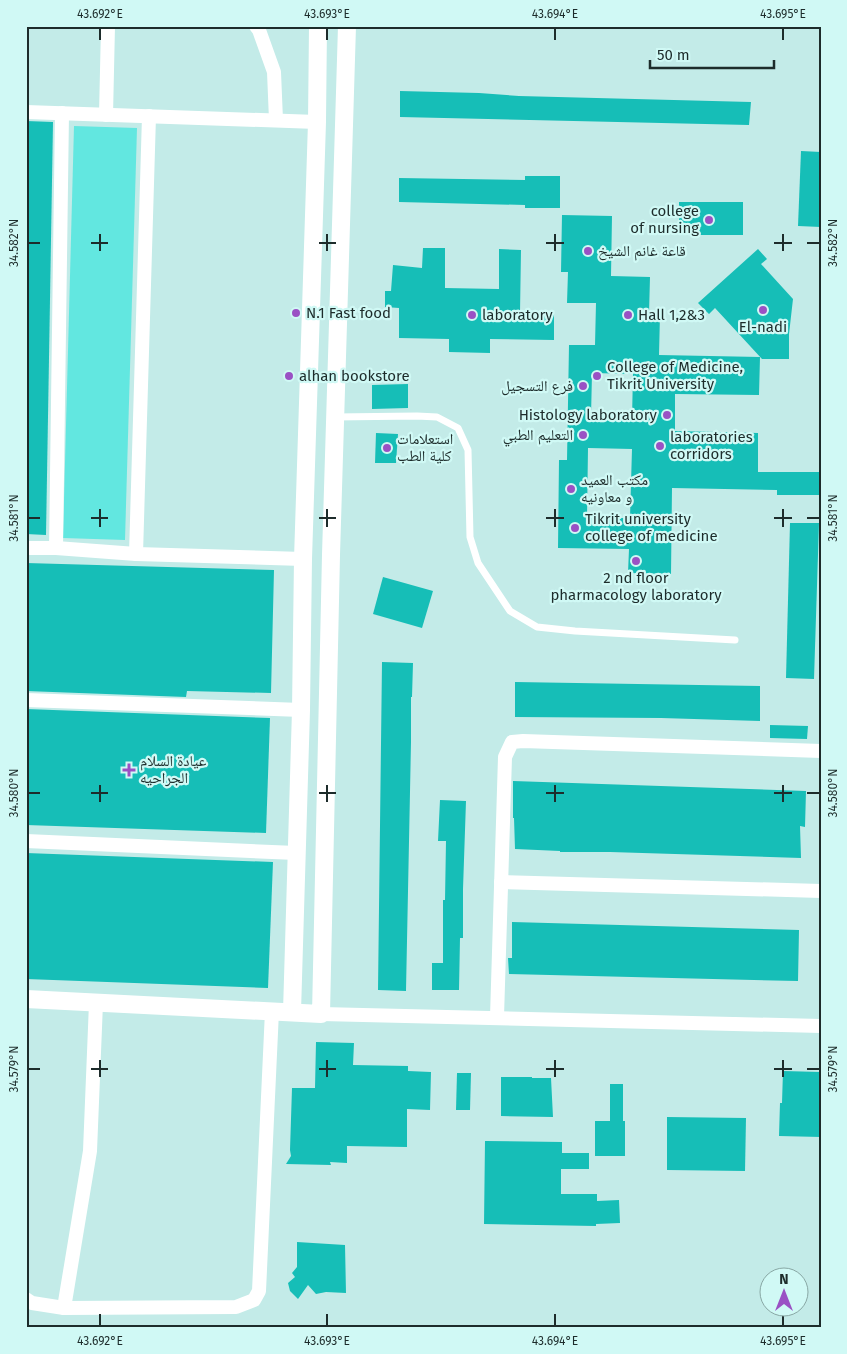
<svg xmlns="http://www.w3.org/2000/svg" width="847" height="1354" viewBox="0 0 847 1354" font-family="'Fira Sans','Noto Naskh Arabic',sans-serif">
<rect width="100%" height="100%" fill="#c3ebe8"/>
<!-- green -->
<path fill="#62e7e0" d="M74 126 137 128 125 540 63 538Z"/>
<!-- building -->
<g fill="#16beb7" fill-rule="evenodd">
<path d="M400 91 479 93 519 96 751 102 749 125 400 117Z"/>
<path d="M26 121 53 122 46 535 26 534Z"/>
<path d="M801 151 821 152V227L798 226Z"/>
<path d="M525 176H560V208H525V205L399 202V178L525 180Z"/>
<rect x="679" y="202" width="64" height="33"/>
<path d="M562 215 612 216 611 276 650 277 649 314H660L659 355 760 357 759 395 675 394V431L758 433V472H821V495H777V490L672 488 671 574 628 573 629 549 558 548 559 460H567L569 345H595L596 303H567L568 272H561ZM592 373 633 374 632 418 591 417ZM588 448 632 449 630 518H587Z"/>
<path d="M423 248H445V288L499 289V249L521 250 520 313H554V340L490 339V353L449 352V339L399 338V308L385 307V291H391L393 265 422 268Z"/>
<path d="M758 249 767 259 761 264 793 299 789 334V359H762L715 308 709 314 698 303Z"/>
<path d="M408 384V408L372 409V385Z"/>
<path d="M376 433 398 434 396 463H375Z"/>
<path d="M790 523H819L814 679 786 678Z"/>
<path d="M26 563 274 570 271 693 187 691 186 697 26 691Z"/>
<path d="M383 577 433 591 422 628 373 614Z"/>
<path d="M382 662 413 663 412 697H411V742L406 991 378 990Z"/>
<path d="M515 682 760 686V721L661 718 515 717Z"/>
<path d="M26 709 270 718 266 833 26 825Z"/>
<path d="M770 725 808 726 807 739 770 738Z"/>
<path d="M513 781 806 791 805 827 800 826 801 858 610 852H560V851L515 849 514 818H513Z"/>
<path d="M440 800 466 801 463 889V938H460L459 990H432V963H443V900H445L446 841H438Z"/>
<path d="M26 853 273 862 268 988 26 979Z"/>
<path d="M512 922 799 930 798 981 509 974 508 958H512Z"/>
<path d="M316 1042 354 1043 353 1065 408 1066V1071L431 1072 430 1110 407 1109V1147L347 1146V1163L330 1162 331 1165 286 1164 291 1156 290 1150 292 1088H315Z"/>
<path d="M783 1071 821 1072V1137L779 1136 780 1103H782Z"/>
<path d="M457 1073H471L470 1110H456Z"/>
<path d="M501 1077H532V1078H551L553 1117 501 1116Z"/>
<path d="M610 1084H623V1121H625V1156H595V1121H610Z"/>
<path d="M667 1117 746 1118 745 1171 667 1170Z"/>
<path d="M485 1141 562 1142V1153H589V1169H561V1194H597V1201L619 1200 620 1223 596 1224V1226L484 1224Z"/>
<path d="M297 1242 345 1245 346 1293 326 1292 316 1294 308 1285 298 1299 290 1291 288 1283 295 1277 292 1273 297 1267Z"/>
</g>
<g fill="none" stroke-linecap="round" stroke-linejoin="round">
<!-- service -->
<path stroke="#fff" stroke-width="7" d="M335 417 417 416 437 417 458 428 468 450 470 537 478 563 510 611 537 627 575 631 735 640"/>
<!-- minor -->
<g stroke="#fff" stroke-width="14">
<path d="M256 26 259 30 274 72 276 120"/>
<path d="M26 112 317 122"/>
<path d="M106 115 108 26"/>
<path d="M26 548H56L136 554 303 559"/>
<path d="M56 548 62 113"/>
<path d="M136 554 149 116"/>
<path d="M26 700 301 710"/>
<path d="M26 841 296 853"/>
<path d="M501 882 821 891"/>
<path d="M321 1014 821 1026"/>
<path d="M497 1017 505 757 512 742 523 741 821 751"/>
<path d="M26 1299 32 1303 64 1308 236 1307 254 1300 259 1291 272 1011"/>
<path d="M64 1308 90 1151 96 1003"/>
</g>
<!-- tertiary -->
<g stroke="#fff" stroke-width="18">
<path d="M26 999 321 1014 331 555 347 26"/>
<path d="M292 1012 301 710 303 559 317 122 318 26"/>
</g>
</g>
<!-- ticks -->
<path fill="none" stroke="#1d2c2b" stroke-width="2" d="M100 28V40M327 28V40M555 28V40M783 28V40M100 234V251M327 234V251M555 234V251M783 234V251M28 243H40M91 243H108M319 243H336M546 243H564M774 243H792M807 243H820M100 509V527M327 509V527M555 509V527M783 509V527M28 518H40M91 518H108M319 518H336M546 518H564M774 518H792M807 518H820M100 785V802M327 785V802M555 785V802M783 785V802M28 793H40M91 793H108M319 793H336M546 793H564M774 793H792M807 793H820M100 1060V1077M327 1060V1077M555 1060V1077M783 1060V1077M28 1069H40M91 1069H108M319 1069H336M546 1069H564M774 1069H792M807 1069H820M100 1314V1326M327 1314V1326M555 1314V1326M783 1314V1326"/>
<!-- markers -->
<g fill="#9a51c4" stroke="#d0f9f5" stroke-width="2">
<circle cx="709" cy="220" r="5"/>
<circle cx="588" cy="251" r="5"/>
<circle cx="763" cy="310" r="5"/>
<circle cx="296" cy="313" r="5"/>
<circle cx="472" cy="315" r="5"/>
<circle cx="628" cy="315" r="5"/>
<circle cx="289" cy="376" r="5"/>
<circle cx="597" cy="376" r="5"/>
<circle cx="583" cy="386" r="5"/>
<circle cx="667" cy="415" r="5"/>
<circle cx="583" cy="435" r="5"/>
<circle cx="660" cy="446" r="5"/>
<circle cx="387" cy="448" r="5"/>
<circle cx="571" cy="489" r="5"/>
<circle cx="575" cy="528" r="5"/>
<circle cx="636" cy="561" r="5"/>
<path d="M126.5 762.5h5v5h5v5h-5v5h-5v-5h-5v-5h5z"/>
</g>
<g text-anchor="middle" dominant-baseline="central" stroke-width="4.5" stroke-linejoin="round" paint-order="stroke">
<!-- poi labels -->
<g font-size="15" fill="#1d2c2b" stroke="#d0f9f5" text-anchor="start">
<text x="699" y="211" text-anchor="end">college<tspan x="699" dy="17">of nursing</tspan></text>
<text x="598" y="251">قاعة غانم الشيخ</text>
<text x="306" y="313">N.1 Fast food</text>
<text x="482" y="315">laboratory</text>
<text x="638" y="315">Hall 1,2&amp;3</text>
<text x="763" y="327" text-anchor="middle">El-nadi</text>
<text x="607" y="367">College of Medicine,<tspan x="607" dy="17">Tikrit University</tspan></text>
<text x="299" y="376">alhan bookstore</text>
<text x="573" y="386" text-anchor="end">فرع التسجيل</text>
<text x="657" y="415" text-anchor="end">Histology laboratory</text>
<text x="573" y="435" text-anchor="end">التعليم الطبي</text>
<text x="670" y="437">laboratories<tspan x="670" dy="17">corridors</tspan></text>
<text x="397" y="439">استعلامات<tspan x="397" dy="17">كلية الطب</tspan></text>
<text x="581" y="480">مكتب العميد<tspan x="581" dy="17">و معاونيه</tspan></text>
<text x="585" y="519">Tikrit university<tspan x="585" dy="17">college of medicine</tspan></text>
<text x="636" y="578" text-anchor="middle">2 nd floor<tspan x="636" dy="17">pharmacology laboratory</tspan></text>
<text x="140" y="761">عيادة السلام<tspan x="140" dy="17">الجراحيه</tspan></text>
</g>
</g>
<!-- border -->
<rect width="847" height="1354" fill="none" stroke="#d0f9f5" stroke-width="55"/>
<!-- north arrow -->
<g transform="translate(784 1292)"><circle r="24" fill="#d0f9f5" stroke="#88a7a4"/>
<path d="M0-4L9 19L0 12L-9 19Z" fill="#9a51c4"/>
<text y="-8" font-size="14" font-weight="bold" text-anchor="middle" fill="#1d2c2b">N</text>
</g>
<!-- scale -->
<path d="M650 60v8h124v-8" fill="none" stroke="#1d2c2b" stroke-width="2.5"/>
<text x="657" y="60" font-size="15" fill="#1d2c2b" stroke="#d0f9f5" stroke-width="4" paint-order="stroke">50 m</text>
<rect x="28" y="28" width="792" height="1298" fill="none" stroke="#1d2c2b" stroke-width="2"/>
<g font-size="12" text-anchor="middle" fill="#1d2c2b">
<text x="100" y="18">43.692°E</text>
<text x="327" y="18">43.693°E</text>
<text x="555" y="18">43.694°E</text>
<text x="783" y="18">43.695°E</text>
<text transform="translate(14 243) rotate(-90)" y="4">34.582°N</text>
<text transform="translate(833 243) rotate(-90)" y="4">34.582°N</text>
<text transform="translate(14 518) rotate(-90)" y="4">34.581°N</text>
<text transform="translate(833 518) rotate(-90)" y="4">34.581°N</text>
<text transform="translate(14 793) rotate(-90)" y="4">34.580°N</text>
<text transform="translate(833 793) rotate(-90)" y="4">34.580°N</text>
<text transform="translate(14 1069) rotate(-90)" y="4">34.579°N</text>
<text transform="translate(833 1069) rotate(-90)" y="4">34.579°N</text>
<text x="100" y="1345">43.692°E</text>
<text x="327" y="1345">43.693°E</text>
<text x="555" y="1345">43.694°E</text>
<text x="783" y="1345">43.695°E</text>
</g>
</svg>
